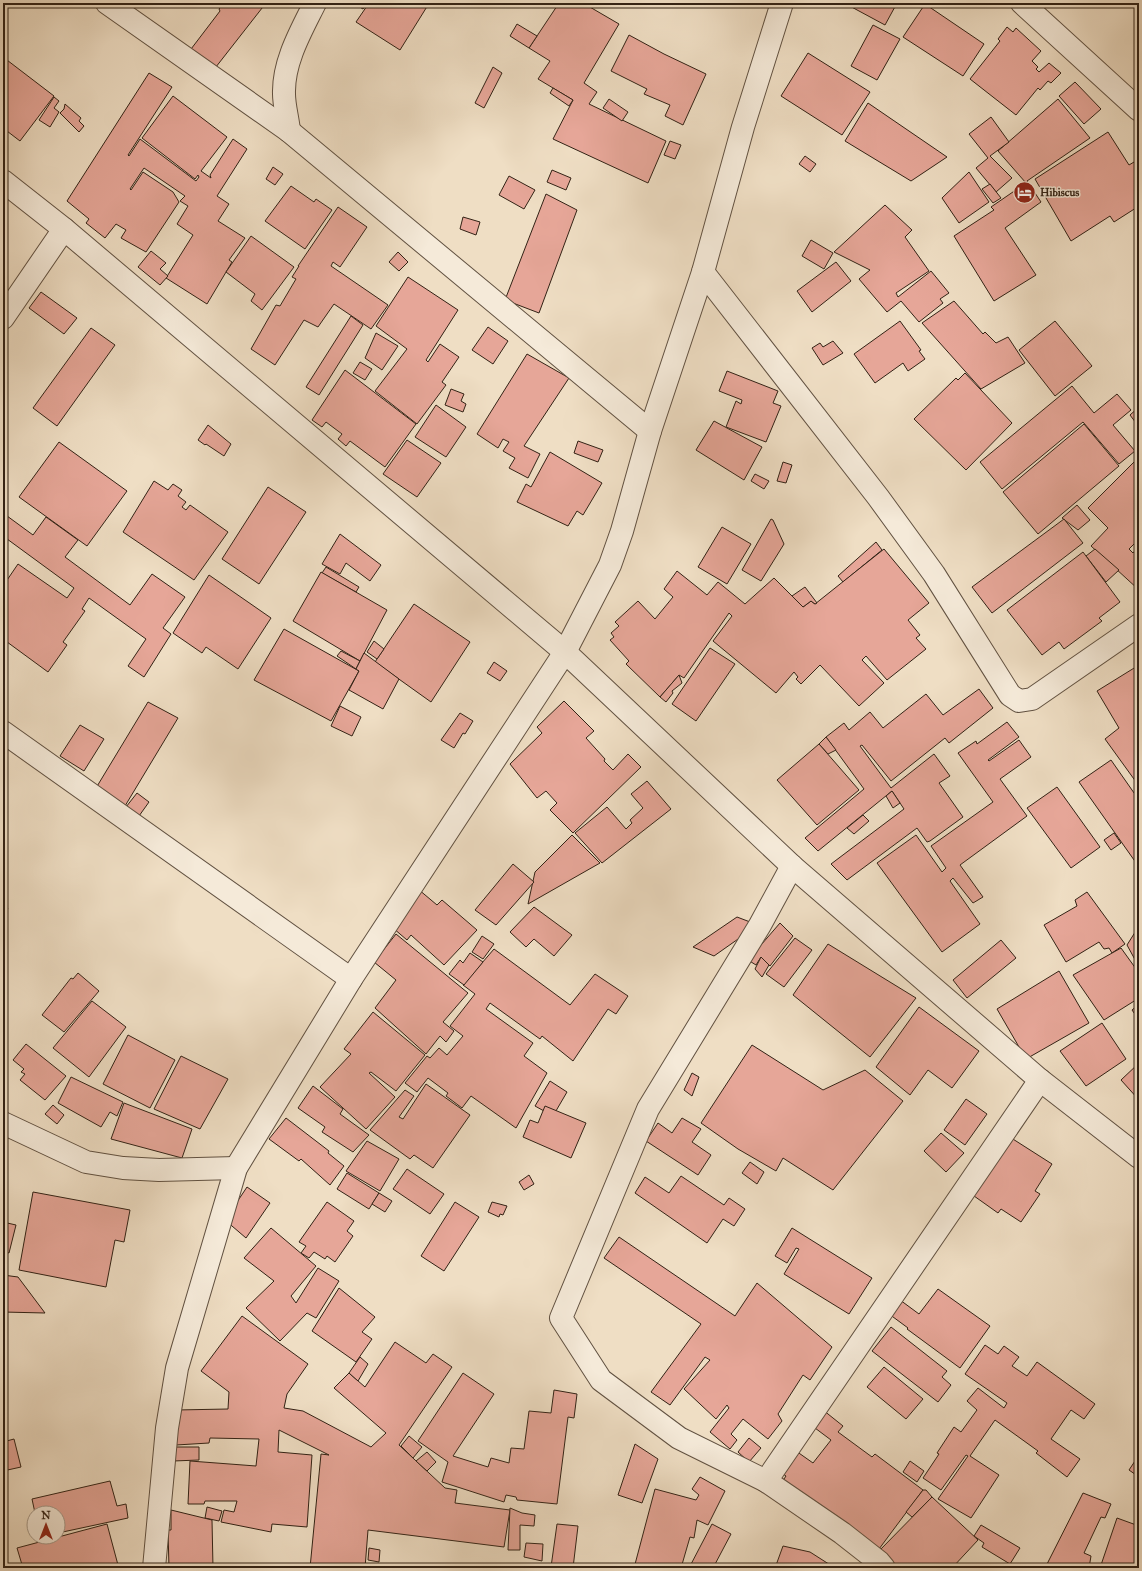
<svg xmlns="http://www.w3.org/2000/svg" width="1142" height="1571" viewBox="0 0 1142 1571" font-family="'IM FELL Great Primer',serif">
<rect width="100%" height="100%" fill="#efdec4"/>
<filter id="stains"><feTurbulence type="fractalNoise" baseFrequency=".005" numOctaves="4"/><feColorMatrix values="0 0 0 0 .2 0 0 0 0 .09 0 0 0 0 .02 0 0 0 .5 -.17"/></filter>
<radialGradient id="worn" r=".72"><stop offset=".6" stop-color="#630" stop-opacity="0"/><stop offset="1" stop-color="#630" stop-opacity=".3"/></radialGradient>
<!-- building -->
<g fill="#e6a698" stroke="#322215">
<path d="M224 3H266L212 72 188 53 220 11 219 9Z"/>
<path d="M353 3H367L363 9Z"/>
<path d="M369 3H426L428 5 400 50 356 22Z"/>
<path d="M559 3H583L619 24 584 83 597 92 589 104 666 141 648 183 553 139 573 100 538 79 550 61 529 48Z"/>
<path d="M847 3H897L885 25 846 4Z"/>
<path d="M925 4 984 44 963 76 903 37Z"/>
<path d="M517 24 537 36 529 48 510 36Z"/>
<path d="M873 25 900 39 877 80 851 66Z"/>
<path d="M1007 27 1013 32 1016 28 1041 51 1032 61 1038 67 1036 69 1039 72 1049 63 1061 73 1051 83 1048 81 1040 90 1038 88 1016 115 970 79 1000 41 998 39Z"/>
<path d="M629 35 664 54 706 74 683 125 665 116 670 105 644 94 647 89 611 71Z"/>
<path d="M808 53 870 92 842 135 781 96Z"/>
<path d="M3 57 54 96 20 141 3 128Z"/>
<path d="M493 67 502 73 484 108 475 103Z"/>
<path d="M149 73 172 87 128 155 129 156 140 139 196 181 199 177 198 175 195 179 142 138 173 96 227 137 201 171 211 178 210 175 233 139 247 149 217 196 229 204 218 221 245 238 229 260 232 262 207 304 166 278 193 235 177 224 188 206 180 201 185 196 144 168 130 189 131 190 143 172 173 192 179 202 146 252 121 238 126 230 116 224 105 238 86 223 89 219 67 201Z"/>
<path d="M1075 82 1101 109 1084 124 1059 96Z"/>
<path d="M553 88 573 100 569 106 550 93Z"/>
<path d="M54 97 59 101 54 108 59 112 50 127 39 120Z"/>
<path d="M609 99 628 112 622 121 603 108Z"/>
<path d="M1058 99 1090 138 1027 181 1041 202 1005 228 1036 275 994 301 954 236 994 210 991 207 1026 183 998 151Z"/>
<path d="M868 103 947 157 911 181 845 141Z"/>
<path d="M65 104 81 118 79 121 84 126 79 132 60 113 64 109Z"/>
<path d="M991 117 1009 142 990 156 1012 178 996 192 976 168 988 158 969 134Z"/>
<path d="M1108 132 1129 165 1134 162 1139 170V206L1114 222 1110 216 1071 241 1035 179Z"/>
<path d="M670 141 681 145 675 159 664 155Z"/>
<path d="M805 156 816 164 810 172 799 164Z"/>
<path d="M273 167 283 174 275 185 266 179Z"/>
<path d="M552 170 571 178 566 190 547 182Z"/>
<path d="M969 172 989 202 959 223 942 198Z"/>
<path d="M509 176 535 190 524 209 499 195Z"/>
<path d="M990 184 1001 198 993 203 982 189Z"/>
<path d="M291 186 314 202 316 199 332 210 305 249 265 221Z"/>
<path d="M546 194 577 210 539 313 505 300Z"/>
<path d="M885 205 912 230 905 237 929 271 896 293 898 297 931 271 949 293 940 299 943 303 919 322 901 301 887 312 859 279 870 270 834 252Z"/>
<path d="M338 207 367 227 340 267 333 262 331 266 388 305 371 329 334 304 318 327 304 320 275 365 251 349 276 305 280 306 296 279 292 277 299 266H298Z"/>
<path d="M463 217 480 222 476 235 460 229Z"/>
<path d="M251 236 294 267 262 310 251 301 255 294 226 272Z"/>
<path d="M811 240 833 253 824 269 802 256Z"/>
<path d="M151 251 166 263 160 269 168 276 160 285 138 267Z"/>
<path d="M398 252 408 262 399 271 389 262Z"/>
<path d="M836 262 851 281 812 312 797 291Z"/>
<path d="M408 277 458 310 426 360 428 362 440 344 459 357 442 382 446 385 417 424 375 391 407 349 376 326Z"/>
<path d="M41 292 77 318 64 334 29 308Z"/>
<path d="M954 301 983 334 985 332 996 343 1008 337 1025 363 981 389 922 323Z"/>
<path d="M351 316 363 325 319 395 306 387Z"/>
<path d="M900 321 921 350 919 351 925 359 908 371 903 363 875 383 854 354Z"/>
<path d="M1055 321 1092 366 1055 396 1019 350Z"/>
<path d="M488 327 508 341 493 364 472 350Z"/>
<path d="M91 328 115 345 57 426 33 408Z"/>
<path d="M376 333 398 346 382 370 365 358Z"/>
<path d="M833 341 843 353 823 365 812 348 820 343 823 347Z"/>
<path d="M527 354 569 378 524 446 540 454 528 478 509 468 515 458 503 451 509 442 503 439 498 448 477 434Z"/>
<path d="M360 362 372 369 365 380 353 373Z"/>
<path d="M345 370 416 424 385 467 350 441 346 446 338 439 342 434 326 422 322 427 312 420Z"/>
<path d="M727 371 778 391 773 403 781 406 766 442 726 427 736 401 741 404 742 400 719 391Z"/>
<path d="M965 373 1012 423 966 470 914 419 956 378 958 380Z"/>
<path d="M1072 386 1094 413 1117 394 1131 410 1113 425 1135 451 1119 464 1083 422 1002 489 980 462Z"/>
<path d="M451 389 464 394 461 401 466 404 463 412 445 405Z"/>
<path d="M436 405 466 427 446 457 415 437Z"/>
<path d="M1139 407V427L1130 415Z"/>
<path d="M714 421 762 447 744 480 696 450Z"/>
<path d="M1084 424 1119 466 1038 534 1003 492Z"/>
<path d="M208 425 231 444 224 456 206 444 205 445 198 440Z"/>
<path d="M407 440 441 463 417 497 383 474Z"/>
<path d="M578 441 603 450 598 462 574 453Z"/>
<path d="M59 442 127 491 87 546 19 497Z"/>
<path d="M550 452 602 483 583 515 577 511 568 526 517 502 526 484 531 487Z"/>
<path d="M1139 457V539L1129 549 1133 553 1139 546V590L1091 546 1108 528 1088 508Z"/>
<path d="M783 462 792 465 786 483 777 481Z"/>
<path d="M755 474 769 481 764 489 751 481Z"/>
<path d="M154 481 168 490 173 484 182 490 178 496 186 502 182 507 186 510 190 505 228 532 194 580 123 532Z"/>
<path d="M268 487 306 512 259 584 222 559Z"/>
<path d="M1077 505 1090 520 1078 530 1062 518Z"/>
<path d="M3 513 33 535 46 517 78 540 65 557 130 605 152 574 185 597 163 628 171 634 144 677 128 666 146 639 89 598 82 609 85 611 63 642 67 645 48 672 3 639V586L18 564 67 598 74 588 3 536Z"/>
<path d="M771 519 773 520 784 544 761 581 742 570Z"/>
<path d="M1064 519 1083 543 992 613 972 587Z"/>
<path d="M722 527 751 544 727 584 698 567Z"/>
<path d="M340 534 381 565 370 581 346 563 340 574 322 564Z"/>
<path d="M876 542 882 550 843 582 838 576Z"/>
<path d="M884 549 929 603 908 620 920 635 916 638 926 649 887 680 866 656 862 660 884 683 859 706 820 665 801 684 796 679 798 677 794 672 776 693 713 641 732 616 729 613 684 678 679 675 660 697 626 664 629 661 610 640 614 637 611 633 619 626 615 622 638 601 655 619 673 597 664 589 677 571 707 595 718 582 745 604 774 578 803 607 811 601 815 604Z"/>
<path d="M1095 549 1119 570 1106 582 1086 556Z"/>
<path d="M1083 552 1120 602 1099 618 1102 621 1064 649 1059 642 1042 655 1007 610Z"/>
<path d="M326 567 359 587 356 592 322 573Z"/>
<path d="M321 572 387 610 360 661 293 621Z"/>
<path d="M209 575 271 618 238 669 206 647 202 653 173 633Z"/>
<path d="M805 587 817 603 815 604 811 601 803 607 792 596Z"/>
<path d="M414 604 470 642 431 702 375 662Z"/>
<path d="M284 629 359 671 331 721 254 680Z"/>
<path d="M374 641 384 649 377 659 367 652Z"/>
<path d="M710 648 735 664 696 721 672 704Z"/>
<path d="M341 651 360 661 356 669 337 656Z"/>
<path d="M364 653 399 679 383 709 349 690 359 671 356 669Z"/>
<path d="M494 662 507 671 500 681 487 673Z"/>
<path d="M1139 665V786L1105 739 1119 728 1097 691Z"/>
<path d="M679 675 682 683 672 691 673 693 666 702 660 697Z"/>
<path d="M979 689 993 708 949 743 945 738 891 781 862 745 860 746 891 788 934 754 950 776 939 783 963 817 930 841 927 842 917 828 847 880 831 864 904 809 892 791 818 851 805 838 864 789 826 737 844 723 849 730 870 712 883 728 926 694 943 715Z"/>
<path d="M564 701 594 731 586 738 605 759 604 761 613 770 628 754 641 767 573 833 550 810 557 803 546 791 537 798 510 764 542 733 537 727Z"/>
<path d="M148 702 178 718 125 806 96 788Z"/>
<path d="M340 706 361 717 352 736 331 726Z"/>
<path d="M460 713 473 721 465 734 463 733 454 748 441 740Z"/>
<path d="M1007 722 1019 737 988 760 989 761 1019 740 1031 757 1000 779 1027 816 960 865 983 897 973 903 953 878 950 881 980 924 942 952 877 863 916 835 942 872 946 868 931 846 993 802 958 753 976 741 977 744Z"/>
<path d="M80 725 104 739 84 771 60 756Z"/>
<path d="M826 737 836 750 828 754 819 744Z"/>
<path d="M819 744 859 790 817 825 777 780Z"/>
<path d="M1111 760 1139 800V867L1079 782Z"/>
<path d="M647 781 671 809 602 863 575 833 607 807 626 829 632 823 630 820 643 808 631 794Z"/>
<path d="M1057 787 1100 847 1071 868 1027 808Z"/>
<path d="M892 791 900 803 893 808 886 796Z"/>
<path d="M137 793 149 802 139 816 126 807Z"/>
<path d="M863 815 869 821 854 834 847 828Z"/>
<path d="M1114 833 1121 843 1111 850 1104 840Z"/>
<path d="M572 835 600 863 528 904 535 872Z"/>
<path d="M513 864 534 882 496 925 475 910Z"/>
<path d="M418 889 437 905 442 900 477 930 444 965 411 935 407 940 393 928Z"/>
<path d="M1087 892 1125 944 1112 953 1109 948 1104 949 1099 942 1066 962 1044 925 1077 906 1075 900Z"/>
<path d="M3 905 8 908 3 915Z"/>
<path d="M534 907 572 935 554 956 534 939 526 947 510 932Z"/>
<path d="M737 917 758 925 714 956 693 947Z"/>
<path d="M780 923 793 936 770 966 761 957 756 965 748 960Z"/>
<path d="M1139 926V967L1127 945Z"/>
<path d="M396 934 468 993 443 1022 454 1031 446 1042 440 1036 426 1054 375 1008 396 980 374 962Z"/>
<path d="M482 936 494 944 483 959 472 952Z"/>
<path d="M795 938 812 950 784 987 766 974Z"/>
<path d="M1001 940 1016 958 967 998 953 980Z"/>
<path d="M828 944 916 998 870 1057 793 995Z"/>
<path d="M1121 948 1139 973V998L1104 1020 1073 975Z"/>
<path d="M494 949 570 1005 595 974 628 996 616 1014 608 1009 573 1061 542 1036 540 1039 490 1003 486 1009 533 1043 524 1056 547 1073 516 1128 471 1096 462 1108 446 1096 448 1093 428 1078 417 1092 405 1083 427 1056 430 1058 439 1048 447 1055 463 1036 450 1026 475 994 463 985Z"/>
<path d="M470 953 483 962 464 985 449 974 460 960 463 963Z"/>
<path d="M761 957 769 965 762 977 755 969Z"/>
<path d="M1059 971 1089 1023 1026 1059 997 1009Z"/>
<path d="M78 973 99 991 64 1032 42 1015 71 978 73 979Z"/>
<path d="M92 1001 126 1027 89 1077 53 1048Z"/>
<path d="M1139 1004V1020L1132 1010Z"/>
<path d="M919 1007 979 1051 952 1088 928 1070 910 1095 876 1067Z"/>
<path d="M373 1012 425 1055 396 1091 371 1072 369 1073 395 1097 366 1129 320 1087 351 1054 344 1049Z"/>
<path d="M1102 1023 1126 1059 1086 1086 1060 1051Z"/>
<path d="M128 1035 175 1060 150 1108 103 1084Z"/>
<path d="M26 1044 66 1076 45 1100 20 1080 25 1074 21 1072 24 1069 13 1060Z"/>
<path d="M752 1045 823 1090 865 1070 903 1101 833 1190 783 1158 776 1171 738 1149 701 1123Z"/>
<path d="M181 1056 228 1079 200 1129 154 1109Z"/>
<path d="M1139 1063V1100L1121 1080Z"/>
<path d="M692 1073 699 1077 692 1096 684 1090Z"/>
<path d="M71 1077 123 1102 117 1116 110 1112 101 1127 58 1103Z"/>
<path d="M550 1081 567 1092 553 1116 535 1106Z"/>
<path d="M426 1084 470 1115 433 1168 414 1155 410 1159 370 1130 405 1090 414 1096 399 1117 403 1119Z"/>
<path d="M313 1086 343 1109 340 1114 369 1135 353 1152 322 1132 325 1127 298 1108Z"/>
<path d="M966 1099 987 1114 965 1145 944 1130Z"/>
<path d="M124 1103 192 1129 182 1158 111 1139Z"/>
<path d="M53 1105 64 1115 57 1124 45 1114Z"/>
<path d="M545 1106 586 1123 571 1158 523 1137 530 1120 538 1123Z"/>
<path d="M286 1118 329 1151 328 1153 344 1166 330 1185 301 1159 299 1161 269 1139Z"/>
<path d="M682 1118 701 1129 692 1142 711 1155 698 1175 646 1141 658 1123 672 1133Z"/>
<path d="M941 1133 964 1153 946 1172 924 1151Z"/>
<path d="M1005 1134 1052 1164 1035 1191 1040 1194 1021 1222 1001 1209 998 1213 967 1191Z"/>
<path d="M367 1141 399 1159 380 1191 346 1171Z"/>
<path d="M750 1162 764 1172 757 1184 742 1173Z"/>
<path d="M407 1169 444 1194 430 1214 393 1189Z"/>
<path d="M347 1173 379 1193 369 1209 337 1189Z"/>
<path d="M529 1175 534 1184 524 1190 519 1182Z"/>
<path d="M681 1176 724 1205 729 1198 745 1209 734 1226 723 1219 707 1243 635 1193 645 1177 669 1193Z"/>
<path d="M247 1187 270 1203 246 1238 225 1220Z"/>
<path d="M33 1192 130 1210 124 1242 115 1240 106 1287 19 1270Z"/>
<path d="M379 1193 392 1201 385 1212 372 1204Z"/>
<path d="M327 1202 354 1221 347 1231 353 1236 335 1262 327 1256 325 1259 314 1252 309 1258 301 1253 306 1246 299 1242Z"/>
<path d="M455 1202 479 1217 444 1271 421 1256Z"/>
<path d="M492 1202 507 1206 503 1215 500 1214 499 1217 488 1212Z"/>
<path d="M3 1222 16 1225 9 1253 3 1251Z"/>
<path d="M271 1228 316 1266 291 1296 296 1303 318 1268 339 1281 316 1318 307 1313 280 1341 246 1308 274 1281 244 1258Z"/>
<path d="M792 1228 872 1278 849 1314 784 1274 799 1249 796 1248 787 1263 775 1256Z"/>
<path d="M619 1237 735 1316 757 1283 832 1347 810 1380 803 1375 778 1414 782 1421 768 1439 743 1419 731 1434 737 1440 730 1449 710 1432 729 1408 727 1405 716 1419 684 1389 710 1360 705 1357 670 1405 651 1392 701 1324 604 1258Z"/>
<path d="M3 1275 18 1277 45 1313 3 1312Z"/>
<path d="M339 1288 375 1317 362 1332 372 1339 356 1362 312 1331Z"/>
<path d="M938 1289 990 1326 960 1368 907 1329 908 1328 885 1311 896 1297 919 1314Z"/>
<path d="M242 1316 308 1364 287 1394 284 1408 303 1411 371 1447 386 1433 334 1388 349 1373 365 1387 395 1342 426 1363 433 1354 452 1367 399 1445 445 1488 457 1490 455 1503 510 1510 504 1547 368 1530 365 1568H310L321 1454 329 1455 279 1430 278 1452 312 1455 307 1527 272 1524 271 1532 221 1522 224 1510 234 1512 237 1501H205L204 1504H188L190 1461 256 1466 259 1439 210 1438 209 1443 176 1445V1410L228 1409 229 1392 201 1371Z"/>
<path d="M891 1327 947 1371 942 1377 951 1385 938 1402 872 1351Z"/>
<path d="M985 1345 998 1354 1004 1346 1019 1357 1012 1366 1027 1376 1037 1362 1095 1404 1084 1419 1071 1410 1051 1439 1080 1459 1067 1477 1036 1453 1038 1451 995 1420 970 1456 999 1475 971 1518 938 1499 968 1456 966 1455 941 1490 923 1478 939 1454 937 1453 954 1427 961 1432 977 1410 967 1401 978 1388 1004 1408 1007 1403 965 1374Z"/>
<path d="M360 1357 368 1364 358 1381 349 1373Z"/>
<path d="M884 1367 923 1399 906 1419 867 1387Z"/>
<path d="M463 1373 494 1394 453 1456 488 1467 491 1458 509 1463 511 1448 524 1449 529 1411 551 1413 554 1390 577 1394 574 1418 568 1417 557 1504 517 1500 516 1497 506 1495 504 1502 442 1482 448 1462 418 1441Z"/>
<path d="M823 1410 843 1426 838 1432 872 1457 875 1454 923 1490 879 1549 782 1482 786 1476 780 1472 796 1451 813 1463 831 1440 811 1425Z"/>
<path d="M409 1436 422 1447 413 1458 401 1446Z"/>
<path d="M749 1438 761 1448 749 1462 738 1452Z"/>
<path d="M14 1439 21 1467 3 1471V1442Z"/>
<path d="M635 1444 658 1459 642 1503 618 1495Z"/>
<path d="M173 1447H199V1460L173 1461Z"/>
<path d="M427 1452 436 1462 427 1471 416 1461Z"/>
<path d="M1139 1455V1477L1129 1470Z"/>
<path d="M910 1461 924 1471 917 1482 903 1472Z"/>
<path d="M700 1477 725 1491 708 1525 697 1520 694 1538 690 1537 681 1568H634L655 1489 696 1500 699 1495 692 1489Z"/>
<path d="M110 1481 117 1506 126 1504 128 1518 58 1533V1513H35L32 1499Z"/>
<path d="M923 1490H926L932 1497 912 1517 906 1512Z"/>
<path d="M1083 1493 1111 1504 1105 1518 1101 1517 1084 1553 1091 1556 1089 1568H1045Z"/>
<path d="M932 1497 978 1540 952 1568H899L880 1550Z"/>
<path d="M207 1507 222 1511 219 1521 205 1518Z"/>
<path d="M510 1508 522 1513 535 1515 534 1526 520 1525V1550H508Z"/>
<path d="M171 1510 212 1520 213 1568H169L168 1530H171Z"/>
<path d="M1117 1518 1139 1526V1568H1111L1101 1565Z"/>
<path d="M107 1524 118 1565 105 1568H23L17 1548Z"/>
<path d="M557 1524 578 1526 573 1568 551 1567Z"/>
<path d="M712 1524 731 1534 713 1568H689Z"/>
<path d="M981 1525 1020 1548 1010 1564 982 1547 984 1543 974 1536Z"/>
<path d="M526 1543 543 1544 542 1561 524 1557Z"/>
<path d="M783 1546 810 1552 835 1568H775Z"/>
<path d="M369 1548 380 1550 379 1562 368 1560Z"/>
</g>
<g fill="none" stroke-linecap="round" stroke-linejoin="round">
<defs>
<g id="minor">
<path d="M107 3 289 131 650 431"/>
<path d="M1022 3 1139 110"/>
<path d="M289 131C288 119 284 106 284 94 283 62 301 31 315 3"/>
<path d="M3 181 64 229 565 652 792 866 1040 1080 1139 1157"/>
<path d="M703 272 878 497 934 574 1010 695 1019 701 1032 699 1139 625"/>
<path d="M3 318 64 229"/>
<path d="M3 732 351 979"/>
<path d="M792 866 760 925 648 1109 561 1318 601 1380 679 1438 766 1481 842 1533 879 1562 884 1568"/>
<path d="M3 1123 86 1162 123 1168 159 1170 236 1168"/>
<path d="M766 1481 1040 1080"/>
<path d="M154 1568 167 1428 177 1368 236 1168 351 979 565 652 610 565 622 531 650 431 703 272 743 127 782 3"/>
</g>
</defs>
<!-- minor casing -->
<use href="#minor" stroke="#615141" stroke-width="24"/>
<!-- minor -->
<use href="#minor" stroke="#f5ead9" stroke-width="22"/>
</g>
<!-- icons -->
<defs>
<symbol id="hotel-disc" viewBox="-11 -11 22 22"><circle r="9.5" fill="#8f2418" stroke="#f5ead9"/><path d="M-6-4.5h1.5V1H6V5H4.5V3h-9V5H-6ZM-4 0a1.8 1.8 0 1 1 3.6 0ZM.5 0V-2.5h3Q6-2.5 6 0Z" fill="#fff"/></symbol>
</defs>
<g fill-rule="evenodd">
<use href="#hotel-disc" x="1012" y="180" width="25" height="25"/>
</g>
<g text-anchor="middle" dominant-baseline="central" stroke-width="3" stroke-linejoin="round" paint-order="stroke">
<!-- poi labels -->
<g font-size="11" font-weight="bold" fill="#322215" stroke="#f5ead9" text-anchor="start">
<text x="1040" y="192">Hibiscus</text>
</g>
</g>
<!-- margin -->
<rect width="1142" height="1571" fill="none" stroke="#efdec4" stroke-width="16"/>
<rect x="4" y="4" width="1134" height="1563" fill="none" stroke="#322215" stroke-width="2"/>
<rect x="8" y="8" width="1126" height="1555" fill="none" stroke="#322215"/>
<!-- north arrow -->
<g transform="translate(46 1525)"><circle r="19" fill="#f5ead9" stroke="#a79a8b"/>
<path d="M0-3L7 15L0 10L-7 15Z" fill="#8f2418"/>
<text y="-6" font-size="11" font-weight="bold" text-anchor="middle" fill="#322215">N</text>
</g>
<rect width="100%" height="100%" filter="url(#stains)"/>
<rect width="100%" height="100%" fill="url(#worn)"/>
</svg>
